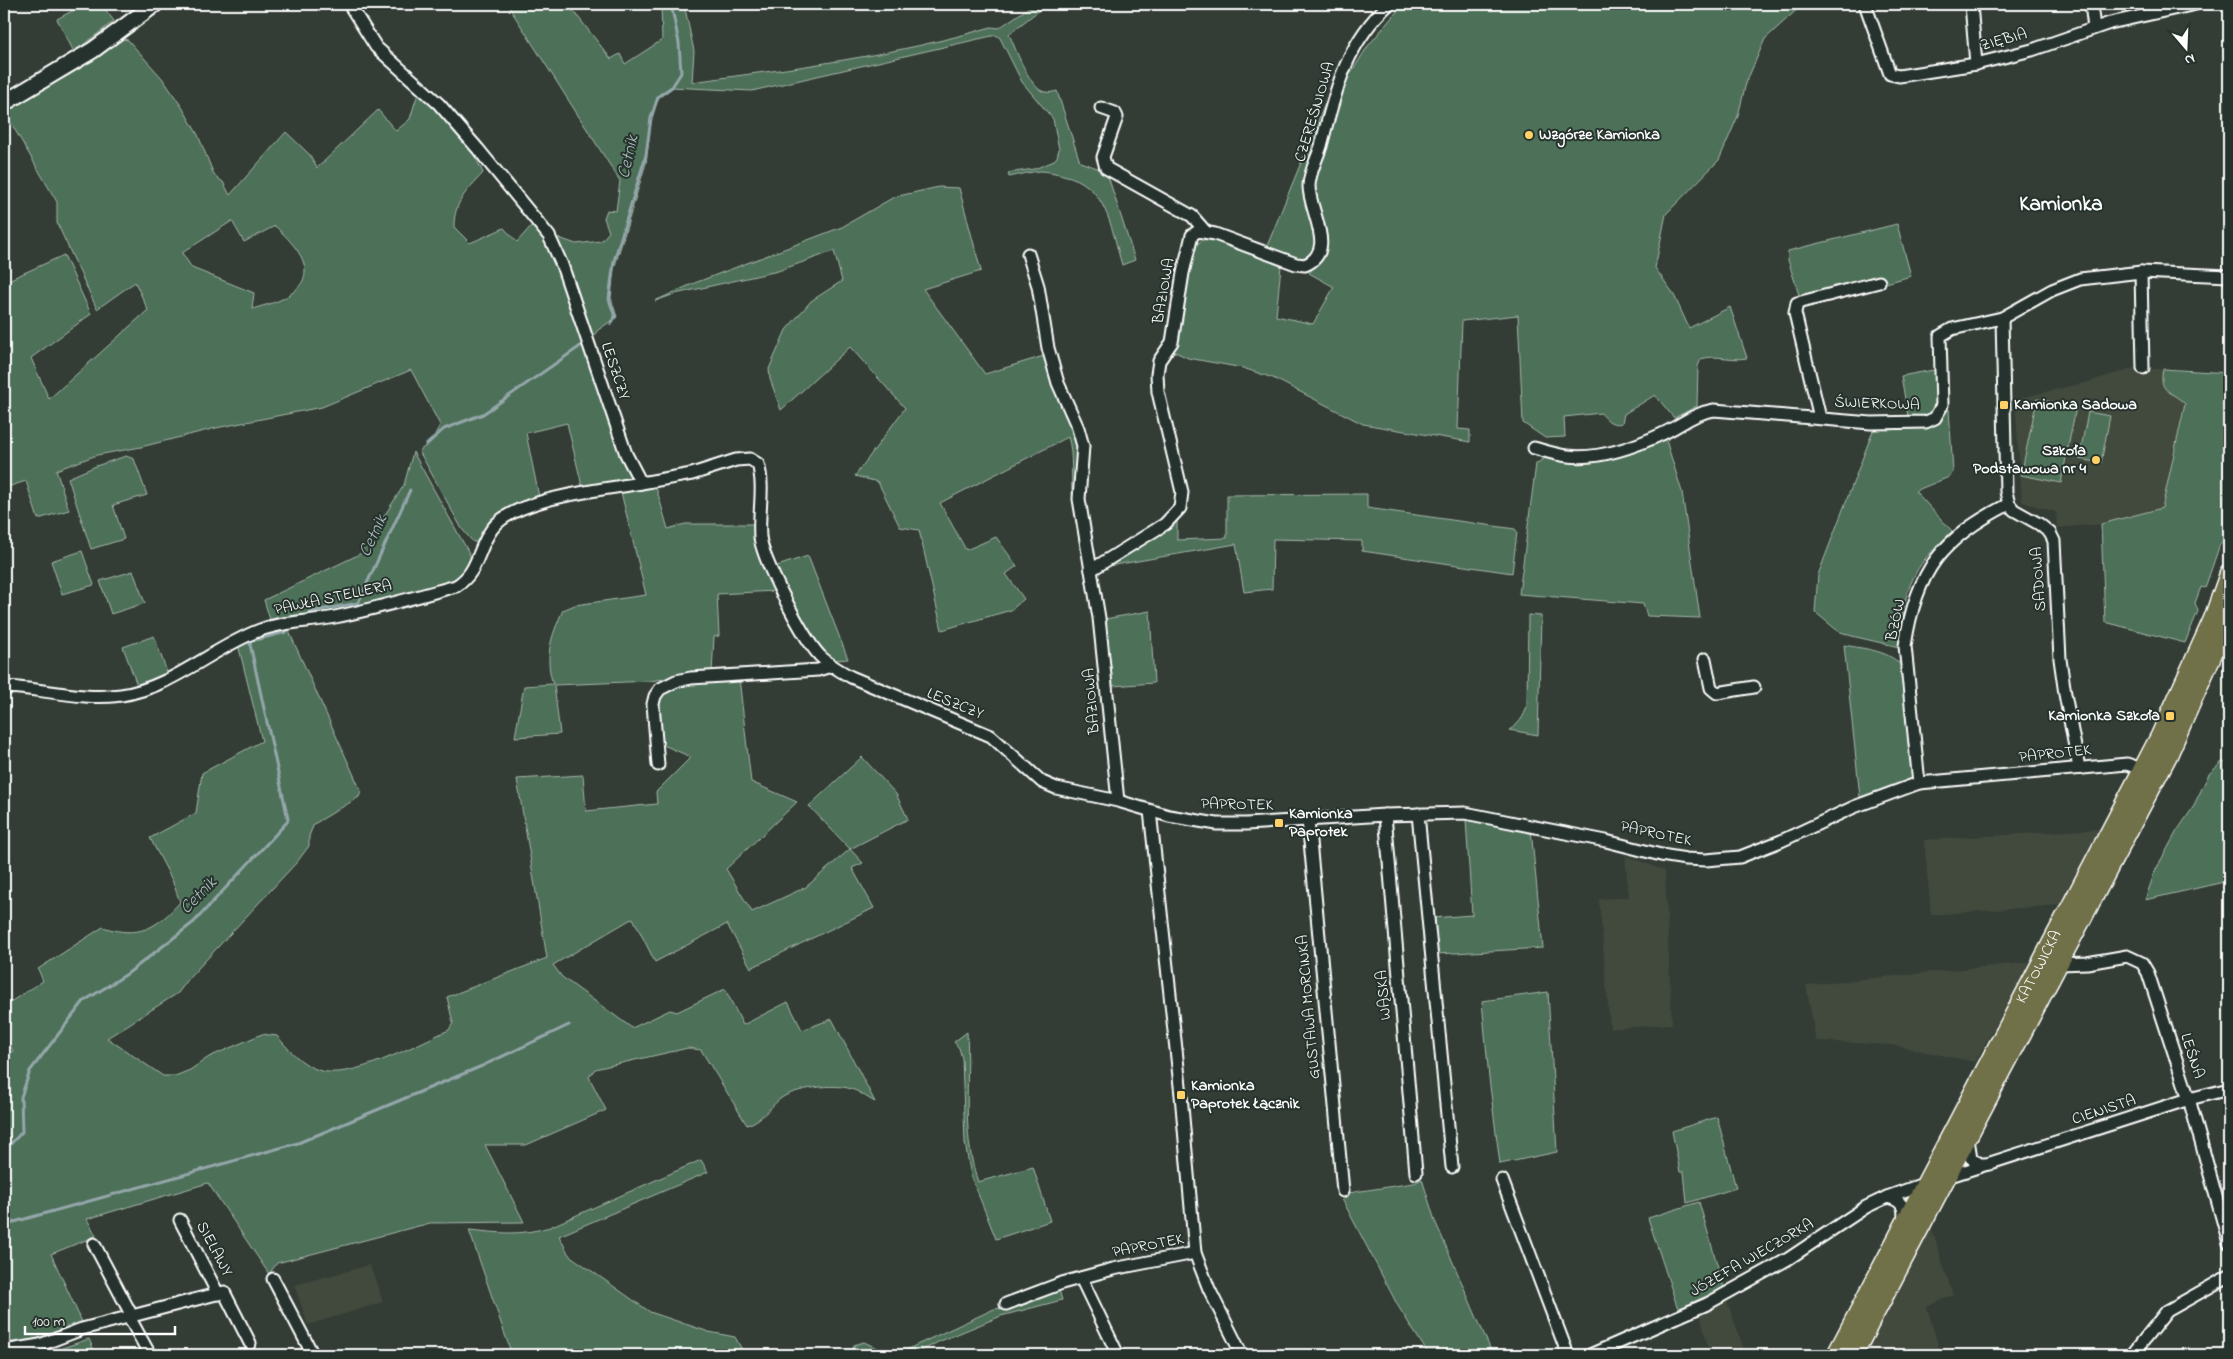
<svg xmlns="http://www.w3.org/2000/svg" width="2233" height="1359" viewBox="0 0 2233 1359" font-family="'Indie Flower',sans-serif">
<rect width="100%" height="100%" fill="#333d35"/>
<filter id="ink" filterUnits="userSpaceOnUse"><feTurbulence type="fractalNoise" baseFrequency=".02" numOctaves="2"/><feDisplacementMap in="SourceGraphic" scale="10" xChannelSelector="R" yChannelSelector="G"/><feConvolveMatrix kernelMatrix="1 2 1 2 8 2 1 2 1" color-interpolation-filters="sRGB"/></filter>
<g filter="url(#ink)">
<!-- built -->
<g fill="#434a3e">
<path d="M2134 368 2192 371 2162 509 2101 524 2057 528 2056 512 2022 502 2015 399 2088 382Z"/>
<path d="M2099 829 2060 905 1931 915 1924 840Z"/>
<path d="M1625 855 1665 871 1672 1024 1610 1029 1599 899 1629 897Z"/>
<path d="M2031 962 1975 1062 1892 1045 1816 1041 1806 985Z"/>
<path d="M1931 1226 1953 1295 1927 1307 1941 1355H1839Z"/>
<path d="M370 1265 383 1302 308 1325 294 1285Z"/>
<path d="M1726 1298 1746 1355H1710L1700 1314Z"/>
</g>
<!-- green -->
<g fill="#4e6f59" stroke="#a6b7ac" fill-rule="evenodd">
<path d="M85 4H101L114 21 74 52 57 19Z"/>
<path d="M507 4H568L611 59 620 54 625 64 662 40 661 4H684L694 51 692 82C793 68 894 56 991 27L999 28 1034 4H1047L1009 34C1015 47 1030 90 1045 92 1049 93 1054 92 1057 91L1080 162 1103 170 1108 176 1135 260 1122 265C1111 228 1107 184 1063 175 1055 173 1047 171 1040 171 1030 172 1019 175 1009 177L1008 173 1034 169 1052 162 1057 157 1059 149 1053 119 1022 82 1000 38 996 35 752 91 670 87 658 95 651 122 646 163 614 269 611 298 617 317 598 330 592 338 556 237 576 244 601 241 609 232 604 218 607 210 616 211 620 181Z"/>
<path d="M1403 4H1803L1765 39 1746 83 1738 116 1719 160 1666 214 1655 268 1673 293 1689 328 1730 307 1747 358C1731 361 1717 354 1701 359L1698 366 1697 406 1674 418 1655 395 1624 414 1622 423C1612 426 1607 420 1601 413L1564 417 1565 437 1545 438 1523 423 1518 315 1462 321 1458 429 1470 430V442L1363 424 1273 378 1243 368 1188 358 1173 351 1195 245 1203 240 1209 239 1281 266 1276 316 1313 324 1334 287 1309 273 1320 260 1327 242 1323 231 1315 186 1334 114 1347 79 1368 46Z"/>
<path d="M123 39 128 40 162 78 182 107 198 135 214 175 223 182 230 195 286 132 310 155 317 168 378 110 396 131 410 119 416 99 420 93C444 117 470 141 483 173 467 191 454 201 454 227L470 243 504 228 517 242 533 224 548 244 632 474 630 480 583 490 567 423 526 433 539 497 481 537 478 542H473L462 529 419 451 431 442 440 425 411 370 322 407 216 428 141 447 97 455 56 470 69 510 38 519 26 481 4 488V282L64 255 91 314 31 358 49 399 148 310 135 282 97 309 57 223V202L4 111 79 69ZM232 221 244 242 275 226C293 243 322 271 292 293 281 302 265 305 252 309L254 293 192 268 182 253Z"/>
<path d="M1331 89C1323 116 1303 166 1303 192 1303 208 1323 238 1313 251 1301 266 1280 252 1267 246Z"/>
<path d="M939 187 959 188 981 271 923 289 985 374 1047 355 1078 436 1077 500 1073 501C1070 482 1074 454 1068 437L940 503 966 550 996 537 1017 566 1006 574 1024 599 1011 610 942 630 919 530 900 527 878 482 855 476 905 408 850 347 781 410 770 379 769 369 786 330 811 301 842 281 834 251 778 271 675 294 655 301 692 284 842 227 894 197Z"/>
<path d="M1897 224 1911 276 1886 283 1884 277 1804 296 1799 295 1788 260V251Z"/>
<path d="M1939 369V405L1930 417 1904 418 1908 416 1901 376Z"/>
<path d="M2163 369 2229 373V527L2225 540 2220 544 2205 588 2201 587 2195 603 2198 611 2185 643 2105 622 2101 524 2162 508 2185 404C2171 390 2158 393 2163 369Z"/>
<path d="M2037 399 2076 407 2061 483 2021 475Z"/>
<path d="M1949 409 1953 472 1949 477 1915 491 1952 531C1944 541 1933 549 1925 559 1905 584 1901 616 1899 647L1852 636 1838 631 1815 612 1818 575 1874 428 1934 424 1940 421Z"/>
<path d="M2088 412 2110 416 2101 463 2079 459Z"/>
<path d="M1665 437 1682 492 1700 618 1647 616 1643 604 1519 594 1536 464 1546 457 1567 462H1591Z"/>
<path d="M413 452 469 553 472 560 461 579 344 612 271 623 264 600 360 554 404 485Z"/>
<path d="M126 456 134 459 147 495 113 505 124 539 91 549 68 478 96 466Z"/>
<path d="M656 487 668 529 685 524H755L776 591 717 594 719 636 714 637 712 672 650 681 554 685 560 734 515 737 524 686 553 684C544 656 551 637 563 610L575 605 646 595 621 492Z"/>
<path d="M1367 494V508L1515 529 1517 532 1512 573 1362 551V541L1273 539 1272 589 1244 592 1236 544 1103 567 1177 519V540L1227 538V495Z"/>
<path d="M82 551 94 585 62 594 51 561Z"/>
<path d="M808 556 848 659 834 660 816 643 774 567Z"/>
<path d="M133 571 145 603 111 614 100 581Z"/>
<path d="M1150 611 1154 683 1112 686 1105 619Z"/>
<path d="M1528 615 1541 616 1538 735 1509 730C1519 724 1524 717 1527 706Z"/>
<path d="M287 627 361 791 359 797 314 824 309 836V846L297 862 190 977 178 993 107 1038 163 1076H175L190 1070 209 1057 262 1034 277 1036C288 1049 301 1064 318 1070 350 1082 418 1043 449 1030L453 1023 447 997 547 958 517 779 583 775 586 811 657 804 656 792 691 757 661 744 657 704 659 695 670 687 739 678 751 782 797 802 726 869 752 912 806 887 850 849 809 806 862 757 896 794 908 819 850 849 863 863 852 868 874 908 751 968 727 924 655 962 633 918 553 965 562 977 632 1028 670 1010 677 1012 725 989 743 1025 788 1002 802 1030 832 1019 875 1102C867 1098 859 1091 851 1089 835 1083 794 1088 780 1099 768 1109 762 1120 747 1125L701 1050 688 1048 595 1069 589 1077 606 1110 526 1145H485L524 1222 430 1223 277 1263 269 1274 208 1183 87 1219 96 1236 51 1254 82 1322 35 1339 4 1343V1141L10 1137 4 1125V1058L13 1051 4 1034V1006L43 981 38 969 103 927C139 939 157 928 180 902L172 880 150 838 196 813 202 773 262 741 238 644 264 633Z"/>
<path d="M154 636 168 675 143 685H137L123 647Z"/>
<path d="M1844 645C1864 649 1891 650 1903 668L1915 777 1860 797Z"/>
<path d="M2222 762 2229 763V889L2224 882 2145 900 2155 871 2177 831 2192 809 2209 774Z"/>
<path d="M1466 820 1531 830 1543 948 1436 954 1432 918 1472 915Z"/>
<path d="M1548 992 1557 1152 1500 1164 1489 1078 1482 1001Z"/>
<path d="M967 1032C970 1082 961 1133 978 1182L1033 1167 1050 1221 996 1239 971 1176 965 1143 962 1058 959 1048 954 1042Z"/>
<path d="M1717 1117 1736 1188 1687 1203 1684 1172H1680L1672 1131Z"/>
<path d="M701 1160 708 1172 559 1236 569 1255 650 1312 709 1332 735 1337 745 1355H512L469 1230C500 1233 519 1236 550 1227Z"/>
<path d="M1422 1179 1435 1221 1493 1355H1429L1398 1306 1342 1199 1348 1193 1414 1183Z"/>
<path d="M1699 1202 1724 1288 1678 1309 1648 1218Z"/>
<path d="M1059 1290 1062 1300 1001 1316 938 1342 914 1355H895L994 1309 1014 1306Z"/>
<path d="M89 1339 96 1355H36H41Z"/>
<path d="M864 1342 892 1355H851L854 1345Z"/>
</g>
<g fill="none" stroke-linecap="round" stroke-linejoin="round">
<!-- stream -->
<g stroke="#94a7ab" stroke-width="3">
<path d="M611 324 615 317 609 299 614 261 646 155 651 118 658 97 672 87 681 73 679 43 671 4"/>
<path d="M426 445 444 429 483 414 582 345"/>
<path d="M309 612 358 603 410 490"/>
<path d="M4 1151 22 1132 21 1097 30 1071 84 1001 127 974 194 922 287 822 288 819 250 644 251 641 286 632"/>
<path d="M4 1229 14 1222 298 1143 482 1066 569 1025"/>
</g>
<defs>
<g id="street">
<path d="M349 4 376 47 439 104 478 149 549 236 562 265 626 454 641 483 692 474 736 460 750 459 758 464C765 487 758 513 760 537 763 561 803 638 820 656 829 665 840 671 851 677L991 736 1042 782 1056 788 1118 801 1169 816 1217 824H1246L1385 815 1465 813 1606 841 1661 855 1686 859 1706 860 1740 857 1781 841 1854 807 1919 783 2127 764 2144 770"/>
<path d="M1865 4 1890 74 1899 76 1976 64 2032 50 2110 23 2196 4"/>
<path d="M1971 4 1976 64"/>
<path d="M2091 4 2094 28"/>
<path d="M1101 108 1115 113 1117 117 1103 157 1106 168 1192 216 1205 231"/>
<path d="M1028 254 1038 286 1048 348 1058 383 1078 428 1083 446 1079 499 1099 618 1118 801"/>
<path d="M2141 272 2143 368"/>
<path d="M2002 318 2006 492 2009 504 2014 510 2039 524 2050 533 2054 541 2060 659 2065 694 2079 768"/>
<path d="M1820 418 1795 313 1797 303 1879 282"/>
<path d="M1534 448C1545 451 1557 455 1568 456 1599 460 1634 447 1662 434 1680 426 1694 413 1714 410L1871 423 1926 422 1935 418 1942 405 1940 336 1952 329 2002 318 2052 290 2080 279 2141 272 2229 276"/>
<path d="M1091 570 1165 524 1180 508 1182 492 1158 392 1157 374 1159 361 1172 342 1183 273 1192 235 1198 231 1215 234 1296 264 1305 265C1338 251 1309 212 1309 186 1309 173 1317 159 1321 146 1335 92 1346 43 1389 4"/>
<path d="M1705 659 1711 688 1717 693 1754 687"/>
<path d="M4 687C42 688 82 701 121 695 172 688 212 648 260 630 284 621 310 622 335 617 375 609 416 597 456 586 479 572 477 549 492 529 515 497 603 490 641 483"/>
<path d="M658 765 653 704 655 696 660 689 676 681 691 678 818 670 831 666"/>
<path d="M1919 783 1905 646C1916 570 1942 538 2009 504"/>
<path d="M1150 811 1181 1095 1195 1253 1209 1289 1242 1355"/>
<path d="M1418 814 1452 1167"/>
<path d="M1385 815 1416 1173"/>
<path d="M1308 820 1343 1191"/>
<path d="M2060 964 2087 963 2127 956 2142 963 2148 973 2189 1099 2229 1243"/>
<path d="M1968 1139 1971 1158 1980 1164H1989"/>
<path d="M1947 1177 2189 1099 2229 1089"/>
<path d="M1502 1180 1568 1355"/>
<path d="M1887 1197C1902 1200 1906 1207 1903 1222"/>
<path d="M180 1220 218 1294"/>
<path d="M94 1244 132 1316"/>
<path d="M1081 1278 1118 1355"/>
<path d="M273 1279 313 1355"/>
<path d="M1006 1304 1062 1283 1113 1269 1195 1253"/>
<path d="M129 1317 150 1355"/>
<path d="M4 1351 40 1345 82 1329 224 1292 250 1343"/>
<path d="M1590 1355 1707 1304 1788 1259 1866 1207 1887 1197 1926 1183"/>
<path d="M2132 1355 2167 1311 2229 1276"/>
</g>
<path id="secondary" d="M4 103 93 50 155 4"/>
<g id="primary">
<path id="s1" d="M1836 1355 2160 736 2213 619 2229 574"/>
<path d="M1853 1355 2168 755 2229 617"/>
</g>
</defs>
<!-- street casing -->
<use href="#street" stroke="#fff" stroke-width="15"/>
<!-- secondary casing -->
<use href="#secondary" stroke="#fff" stroke-width="19"/>
<!-- primary casing -->
<use href="#primary" stroke="#fff" stroke-width="21"/>
<!-- street -->
<use href="#street" stroke="#26332d" stroke-width="11"/>
<!-- secondary -->
<use href="#secondary" stroke="#26332d" stroke-width="15"/>
<!-- primary -->
<use href="#primary" stroke="#70704a" stroke-width="18"/>
</g>
</g>
<!-- markers -->
<g fill="#ffd166" stroke="#26332d" stroke-width="2">
<circle cx="1529" cy="135" r="5"/>
<rect x="1999" y="400" width="10" height="10" rx="2.5"/>
<circle cx="2096" cy="460" r="5"/>
<rect x="2165" y="711" width="10" height="10" rx="2.5"/>
<rect x="1274" y="818" width="10" height="10" rx="2.5"/>
<rect x="1176" y="1090" width="10" height="10" rx="2.5"/>
</g>
<g text-anchor="middle" dominant-baseline="central" stroke-width="4" stroke-linejoin="round" paint-order="stroke">
<!-- street labels -->
<g font-size="16" fill="#fff" stroke="#26332d">
<text transform="translate(2004 40) rotate(-15)">ZIĘBIA</text>
<text transform="translate(1315 112) rotate(-73)">CZEREŚNIOWA</text>
<text transform="translate(1164 291) rotate(-80)">BAZIOWA</text>
<text transform="translate(615 371) rotate(71)">LESZCZY</text>
<text transform="translate(1877 404) rotate(2)">ŚWIERKOWA</text>
<text transform="translate(2039 579) rotate(-94)">SADOWA</text>
<text transform="translate(333 598) rotate(-12)">PAWŁA STELLERA</text>
<text transform="translate(1896 620) rotate(-78)">BZÓW</text>
<text transform="translate(1092 701) rotate(-95)">BAZIOWA</text>
<text transform="translate(955 704) rotate(22)">LESZCZY</text>
<text transform="translate(2055 754) rotate(-6)">PAPROTEK</text>
<text transform="translate(1237 805) rotate(1)">PAPROTEK</text>
<text transform="translate(1656 834) rotate(12)">PAPROTEK</text>
<text stroke="none"><textPath href="#s1" startOffset="438">KATOWICKA</textPath></text>
<text transform="translate(1384 995) rotate(-95)">WĄSKA</text>
<text transform="translate(1309 1007) rotate(-95)">GUSTAWA MORCINKA</text>
<text transform="translate(2192 1056) rotate(72)">LEŚNA</text>
<text transform="translate(2104 1110) rotate(-18)">CIENISTA</text>
<text transform="translate(1148 1246) rotate(-11)">PAPROTEK</text>
<text transform="translate(214 1249) rotate(62)">SIELAWY</text>
<text transform="translate(1752 1258) rotate(-30)">JÓZEFA WIECZORKA</text>
</g>
<!-- poi labels -->
<g font-size="16" font-weight="bold" fill="#fff" stroke="#26332d" text-anchor="start">
<text x="1539" y="135">Wzgórze Kamionka</text>
<text x="2014" y="405">Kamionka Sadowa</text>
<text x="2086" y="451" text-anchor="end">Szkoła<tspan x="2086" dy="18">Podstawowa nr 4</tspan></text>
<text x="2160" y="716" text-anchor="end">Kamionka Szkoła</text>
<text x="1289" y="814">Kamionka<tspan x="1289" dy="18">Paprotek</tspan></text>
<text x="1191" y="1086">Kamionka<tspan x="1191" dy="18">Paprotek Łącznik</tspan></text>
</g>
<!-- water labels -->
<g font-size="18" font-style="italic" fill="#aebdc0" stroke="#26332d">
<text transform="translate(629 157) rotate(-77)">Cetnik</text>
<text transform="translate(374 536) rotate(-65)">Cetnik</text>
<text transform="translate(199 896) rotate(-46)">Cetnik</text>
</g>
<!-- district labels -->
<g font-size="21" font-weight="bold" fill="#fff" stroke="#26332d">
<text x="2061" y="205">Kamionka</text>
</g>
</g>
<!-- margin -->
<rect width="2233" height="1359" fill="none" stroke="#26332d" stroke-width="20"/>
<rect x="10" y="10" width="2213" height="1339" fill="none" stroke="#fff" stroke-width="2" filter="url(#ink)"/>
<!-- north arrow -->
<g transform="translate(2186 48) rotate(161)" stroke="#26332d" stroke-width="4" paint-order="stroke">
<path d="M0-4L9 19L0 12L-9 19Z" fill="#ffffff"/>
<text y="-8" font-size="14" font-weight="bold" text-anchor="middle" fill="#ffffff">N</text>
</g>
<!-- scale -->
<path d="M25 1326v8h150v-8" fill="none" stroke="#ffffff" stroke-width="2.5"/>
<text x="32" y="1326" font-size="15" fill="#ffffff" stroke="#26332d" stroke-width="4" paint-order="stroke">100 m</text>
</svg>
